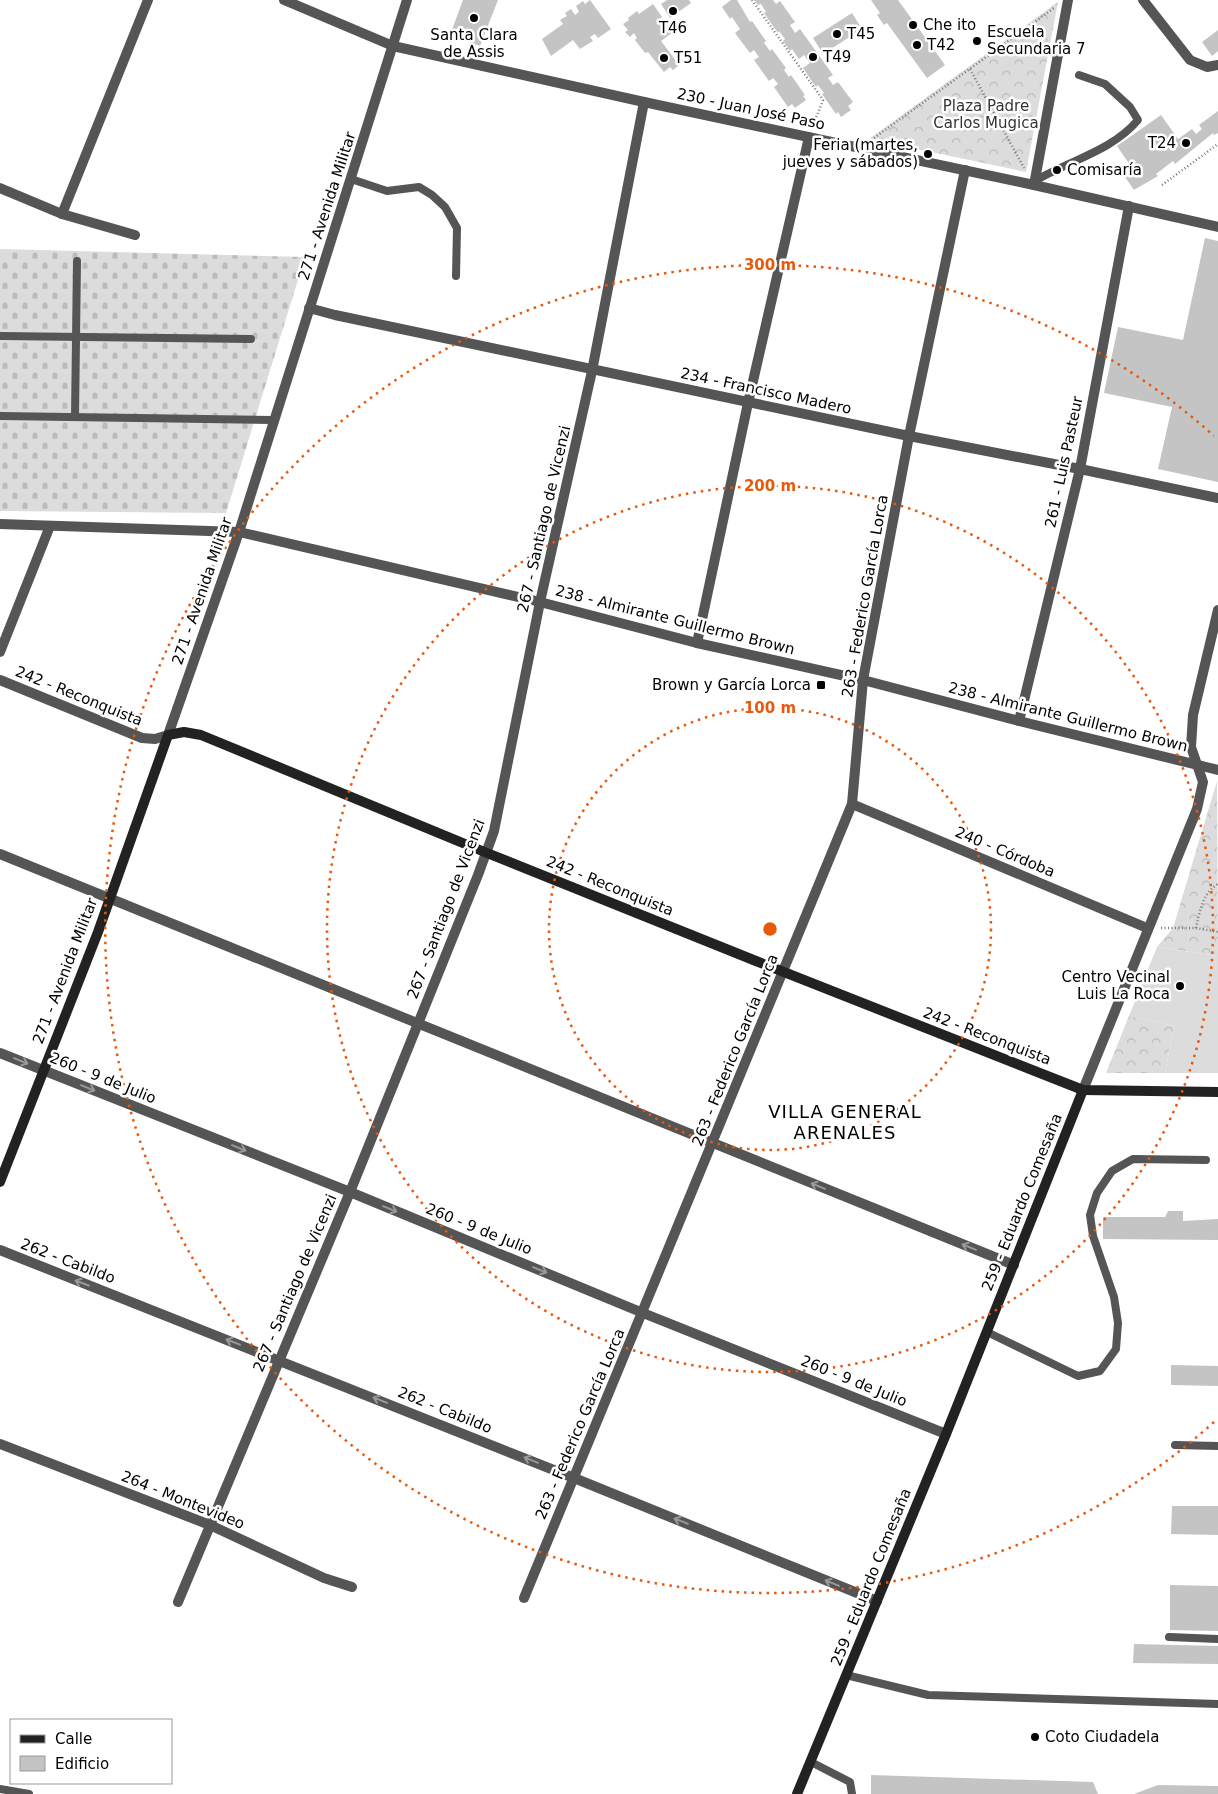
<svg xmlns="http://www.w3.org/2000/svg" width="1218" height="1794" viewBox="0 0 1218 1794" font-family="'DejaVu Sans',sans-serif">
<defs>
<pattern id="forest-crowns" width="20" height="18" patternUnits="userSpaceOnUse" patternTransform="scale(1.25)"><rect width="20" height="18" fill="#dcdcdc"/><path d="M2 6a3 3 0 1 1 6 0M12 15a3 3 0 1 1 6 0" fill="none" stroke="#bbb"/></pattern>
<pattern id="cemetery-stones" width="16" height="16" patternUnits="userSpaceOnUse" patternTransform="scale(1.25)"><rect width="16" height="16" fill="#dcdcdc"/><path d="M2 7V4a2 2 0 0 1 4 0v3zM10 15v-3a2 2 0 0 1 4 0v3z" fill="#bbb"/></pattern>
</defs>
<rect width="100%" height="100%" fill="#fff"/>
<!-- forest -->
<g fill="url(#forest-crowns)">
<path d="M1058 2 1026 172 869 139Z"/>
<path d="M1217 781 1218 956 1157 947 1173 928Z"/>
<path d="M1129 1016 1174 1026 1165 1073H1106Z"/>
</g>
<!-- cemetery -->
<path fill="url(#cemetery-stones)" d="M0 249 305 257 226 513 0 511Z"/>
<!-- pitch -->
<path fill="#dcdcdc" d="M1157 947 1218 956V1073H1165L1174 1026 1129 1016Z"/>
<!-- building -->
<g fill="#c4c4c4">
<path d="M463 0H498L480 46 450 35Z"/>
<path d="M590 0 611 29 598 38 595 34 590 37 593 41 580 49 573 40 551 56 542 39 563 24 560 20 567 16 565 13 571 9 575 15 579 12 576 6 583 1 585 4Z"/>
<path d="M667 0H689L691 3 670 18 661 4Z"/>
<path d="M731 0H737L750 22 752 21 766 41 764 43 770 51 772 49 786 68 784 70 789 77 791 75 805 95 803 96 806 100 795 108 792 104 788 107 774 87 778 84 773 78 769 81 754 60 759 57 754 50 750 53 735 33 740 29 732 17 730 19 722 7Z"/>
<path d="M754 0H773L776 4 780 1 795 22 790 25 795 33 800 29 833 75 828 78 833 85 838 82 853 102 848 106 851 110 841 117 838 112 836 114 822 94 824 93 818 85 816 87 803 68 810 63 804 55 799 59 792 49 790 51 783 41 785 39 779 31 778 33 764 13 766 12 761 4 758 5Z"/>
<path d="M871 0H898L945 65 927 78 887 23 884 25 877 15 880 13Z"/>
<path d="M653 4 662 17 658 20 662 25 666 23 673 32 661 41 679 65 673 70 670 67 664 72 648 52 645 53 635 40 637 38 634 33 630 37 625 32 628 30 623 24 629 20 628 18 637 11 639 14Z"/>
<path d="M852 13 862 29 823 54 813 38Z"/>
<path d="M1218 30V51L1212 56 1202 42Z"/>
<path d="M1218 111V133L1214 135 1213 133 1175 164 1173 161 1156 174 1158 176 1134 190 1125 177 1134 171 1117 146 1161 115 1178 139 1192 129 1196 134 1202 129 1199 125Z"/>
<path d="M1205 238 1218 241V482L1158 469 1172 407 1104 393 1118 327 1183 340Z"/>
<path d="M1168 1211H1183V1221L1218 1219V1240L1103 1239V1217H1165Z"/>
<path d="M1171 1365 1218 1366V1386L1171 1385Z"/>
<path d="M1172 1506H1218V1535L1171 1534Z"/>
<path d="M1170 1585 1218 1586V1631L1170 1630Z"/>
<path d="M1134 1644 1218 1646V1664L1133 1663Z"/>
<path d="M871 1775 1093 1782 1098 1794H871Z"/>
<path d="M1158 1785 1218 1786V1794H1134Z"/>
</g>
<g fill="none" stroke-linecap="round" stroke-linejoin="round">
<!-- path -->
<g stroke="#777" stroke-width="2.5" stroke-dasharray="1 2.5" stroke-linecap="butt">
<path d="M752 0 823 100 813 126"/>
<path d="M970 69 1024 168"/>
<path d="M874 138 1054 8"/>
<path d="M1162 185 1218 144"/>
<path d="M1161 928H1196L1218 932"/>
<path d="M1196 928C1200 911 1202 894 1218 884"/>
</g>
<!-- lane -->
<g stroke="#555" stroke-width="8">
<path d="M351 179 387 191 419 187 432 195 445 207 457 228 456 276"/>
<path d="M1035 181C1068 161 1112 151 1138 120L1130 107 1105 84 1079 75"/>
<path d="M0 336 251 339"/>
<path d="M0 416 273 420"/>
<path d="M75 417 77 261"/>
<path d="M987 1332 1078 1376 1100 1371 1116 1349 1118 1323 1114 1297 1093 1236 1090 1215 1097 1193 1112 1171 1133 1159 1206 1160"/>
<path d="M1175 1445 1218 1446"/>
<path d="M1169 1637 1218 1639"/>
<path d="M846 1675 928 1695 1218 1704"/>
<path d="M811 1762 850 1782 852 1794"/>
<path d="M0 1789 29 1794"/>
</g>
<!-- street -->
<g stroke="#555" stroke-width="10">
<path d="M284 0 393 46 644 102 1034 185 1218 227"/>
<path d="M1143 0 1190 60 1207 67 1218 65"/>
<path d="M1034 185 1068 0"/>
<path d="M0 188 62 214 135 235"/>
<path d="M62 214 148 0"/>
<path d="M309 308 335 315 909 436 1080 469 1218 498"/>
<path d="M0 524 239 532 540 602 697 643 863 680 1019 721 1218 770"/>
<path d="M697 643 748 403 809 137"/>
<path d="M0 652 50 526"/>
<path d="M0 680 142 738 155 739 168 735 239 532 407 0"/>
<path d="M1019 721 1080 469 1129 206"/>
<path d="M852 804 1147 928"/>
<path d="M0 854 1014 1265"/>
<path d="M0 1053 350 1192 643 1313 946 1434"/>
<path d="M1083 1090 1197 809 1203 782 1191 747 1193 715 1218 610"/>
<path d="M0 1250 574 1478 877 1601"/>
<path d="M0 1444 210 1525 324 1578 352 1587"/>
<path d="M524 1598 852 804 863 680 909 436 965 170"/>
<path d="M178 1602 350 1192 478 875 494 831 540 602 592 371 644 102"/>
</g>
<!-- secondary -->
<g stroke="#222" stroke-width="10">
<path d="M0 1182 98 932 168 735 184 732 201 735 487 853 756 961 1083 1090 1218 1092"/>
<path d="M797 1794 946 1434 1083 1090"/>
</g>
</g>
<!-- one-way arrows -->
<defs><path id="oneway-shaft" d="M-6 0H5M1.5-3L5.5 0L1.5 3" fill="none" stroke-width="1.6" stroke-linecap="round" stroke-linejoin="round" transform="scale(1.25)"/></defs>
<g stroke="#999">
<use href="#oneway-shaft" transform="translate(21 1061) rotate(22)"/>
<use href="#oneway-shaft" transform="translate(88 1088) rotate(22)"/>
<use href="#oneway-shaft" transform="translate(239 1148) rotate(22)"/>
<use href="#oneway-shaft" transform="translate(818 1186) rotate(-158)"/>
<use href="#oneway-shaft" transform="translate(390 1209) rotate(22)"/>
<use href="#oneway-shaft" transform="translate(969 1247) rotate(-158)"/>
<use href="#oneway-shaft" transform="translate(540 1270) rotate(22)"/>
<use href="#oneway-shaft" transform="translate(82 1283) rotate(-159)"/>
<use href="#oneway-shaft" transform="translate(233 1342) rotate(-159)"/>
<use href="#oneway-shaft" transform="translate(380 1400) rotate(-158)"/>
<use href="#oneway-shaft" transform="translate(531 1460) rotate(-158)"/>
<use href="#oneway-shaft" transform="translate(681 1521) rotate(-158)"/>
<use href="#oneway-shaft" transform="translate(832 1583) rotate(-158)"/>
</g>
<!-- distance rings -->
<g fill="none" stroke="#e8590c" stroke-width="2.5" stroke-dasharray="2.5 5">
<circle cx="770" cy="929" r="221"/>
<circle cx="770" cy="929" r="443"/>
<path d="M1214 1422A664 664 0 1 1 1214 436"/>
</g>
<!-- markers -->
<g fill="#000" stroke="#fff" stroke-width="2">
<circle cx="673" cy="11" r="5"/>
<circle cx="474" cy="18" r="5"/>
<circle cx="913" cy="25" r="5"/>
<circle cx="837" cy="34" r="5"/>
<circle cx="977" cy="41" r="5"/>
<circle cx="917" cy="45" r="5"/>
<circle cx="813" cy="57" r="5"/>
<circle cx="664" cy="58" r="5"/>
<circle cx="1186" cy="143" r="5"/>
<circle cx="928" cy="154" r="5"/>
<circle cx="1057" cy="170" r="5"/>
<rect x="816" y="680" width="10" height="10" rx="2.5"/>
<circle cx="1180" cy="986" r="5"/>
<circle cx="1035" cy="1737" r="5"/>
</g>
<g text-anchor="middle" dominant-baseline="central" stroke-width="5" stroke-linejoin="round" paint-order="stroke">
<!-- poi labels -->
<g font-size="15" fill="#000" stroke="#fff" text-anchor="start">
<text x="923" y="25">Che ito</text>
<text x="673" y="28" text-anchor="middle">T46</text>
<text x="987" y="32">Escuela<tspan x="987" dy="17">Secundaria 7</tspan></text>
<text x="847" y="34">T45</text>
<text x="474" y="35" text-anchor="middle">Santa Clara<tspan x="474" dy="17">de Assis</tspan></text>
<text x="927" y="45">T42</text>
<text x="823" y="57">T49</text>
<text x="674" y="58">T51</text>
<text x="1176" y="143" text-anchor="end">T24</text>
<text x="918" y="145" text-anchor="end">Feria (martes,<tspan x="918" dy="17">jueves y sábados)</tspan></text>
<text x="1067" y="170">Comisaría</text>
<text x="811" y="685" text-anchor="end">Brown y García Lorca</text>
<text x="1170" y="977" text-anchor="end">Centro Vecinal<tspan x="1170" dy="17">Luis La Roca</tspan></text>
<text x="1045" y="1737">Coto Ciudadela</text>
</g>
<!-- park labels -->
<g font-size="15" fill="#333" stroke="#fff">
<text x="986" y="106">Plaza Padre<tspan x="986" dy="17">Carlos Mugica</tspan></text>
</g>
<!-- street labels -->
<g font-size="15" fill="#000" stroke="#fff">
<text transform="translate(751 109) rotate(12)">230 - Juan José Paso</text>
<text transform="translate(327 206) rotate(-72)">271 - Avenida Militar</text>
<text transform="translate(766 391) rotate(12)">234 - Francisco Madero</text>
<text transform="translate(1064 462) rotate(-78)">261 - Luis Pasteur</text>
<text transform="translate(544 519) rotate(-77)">267 - Santiago de Vicenzi</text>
<text transform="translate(202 591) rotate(-71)">271 - Avenida Militar</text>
<text transform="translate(865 596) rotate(-80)">263 - Federico García Lorca</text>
<text transform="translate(675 620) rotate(14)">238 - Almirante Guillermo Brown</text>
<text transform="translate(79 696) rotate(22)">242 - Reconquista</text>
<text transform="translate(1068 717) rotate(14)">238 - Almirante Guillermo Brown</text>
<text transform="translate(1005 852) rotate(23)">240 - Córdoba</text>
<text transform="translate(610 886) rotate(22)">242 - Reconquista</text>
<text transform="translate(446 909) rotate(-69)">267 - Santiago de Vicenzi</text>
<text transform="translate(65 971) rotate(-69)">271 - Avenida Militar</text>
<text transform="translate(987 1036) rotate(21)">242 - Reconquista</text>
<text transform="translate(735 1050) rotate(-68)">263 - Federico García Lorca</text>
<text transform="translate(103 1078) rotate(22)">260 - 9 de Julio</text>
<text transform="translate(1022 1202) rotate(-68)">259 - Eduardo Comesaña</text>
<text transform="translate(479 1229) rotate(22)">260 - 9 de Julio</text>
<text transform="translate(68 1261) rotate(21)">262 - Cabildo</text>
<text transform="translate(295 1283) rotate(-67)">267 - Santiago de Vicenzi</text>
<text transform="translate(854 1381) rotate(22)">260 - 9 de Julio</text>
<text transform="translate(445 1410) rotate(22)">262 - Cabildo</text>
<text transform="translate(580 1424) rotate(-67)">263 - Federico García Lorca</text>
<text transform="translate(183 1500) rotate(22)">264 - Montevideo</text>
<text transform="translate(871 1577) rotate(-68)">259 - Eduardo Comesaña</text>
</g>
<!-- quarter labels -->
<g font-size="18" letter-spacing="1" fill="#000" stroke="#fff">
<text x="845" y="1111">VILLA GENERAL<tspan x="845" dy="21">ARENALES</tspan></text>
</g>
</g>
<circle cx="770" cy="929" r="8" fill="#e8590c" stroke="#fff" stroke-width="2.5"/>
<g font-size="15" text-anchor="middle" font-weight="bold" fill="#e8590c" stroke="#fff" stroke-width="5" stroke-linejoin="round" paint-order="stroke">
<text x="770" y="270">300 m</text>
<text x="770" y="491">200 m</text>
<text x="770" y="713">100 m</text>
</g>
<!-- legend -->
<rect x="10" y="1719" width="162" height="65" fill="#ffffff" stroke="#999999"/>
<rect x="20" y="1735" width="25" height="8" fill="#222222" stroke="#999999"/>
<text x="55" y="1744" font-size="15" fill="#000000">Calle</text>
<rect x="20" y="1756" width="25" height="15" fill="#c4c4c4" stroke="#999999"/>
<text x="55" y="1769" font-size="15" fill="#000000">Edificio</text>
</svg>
